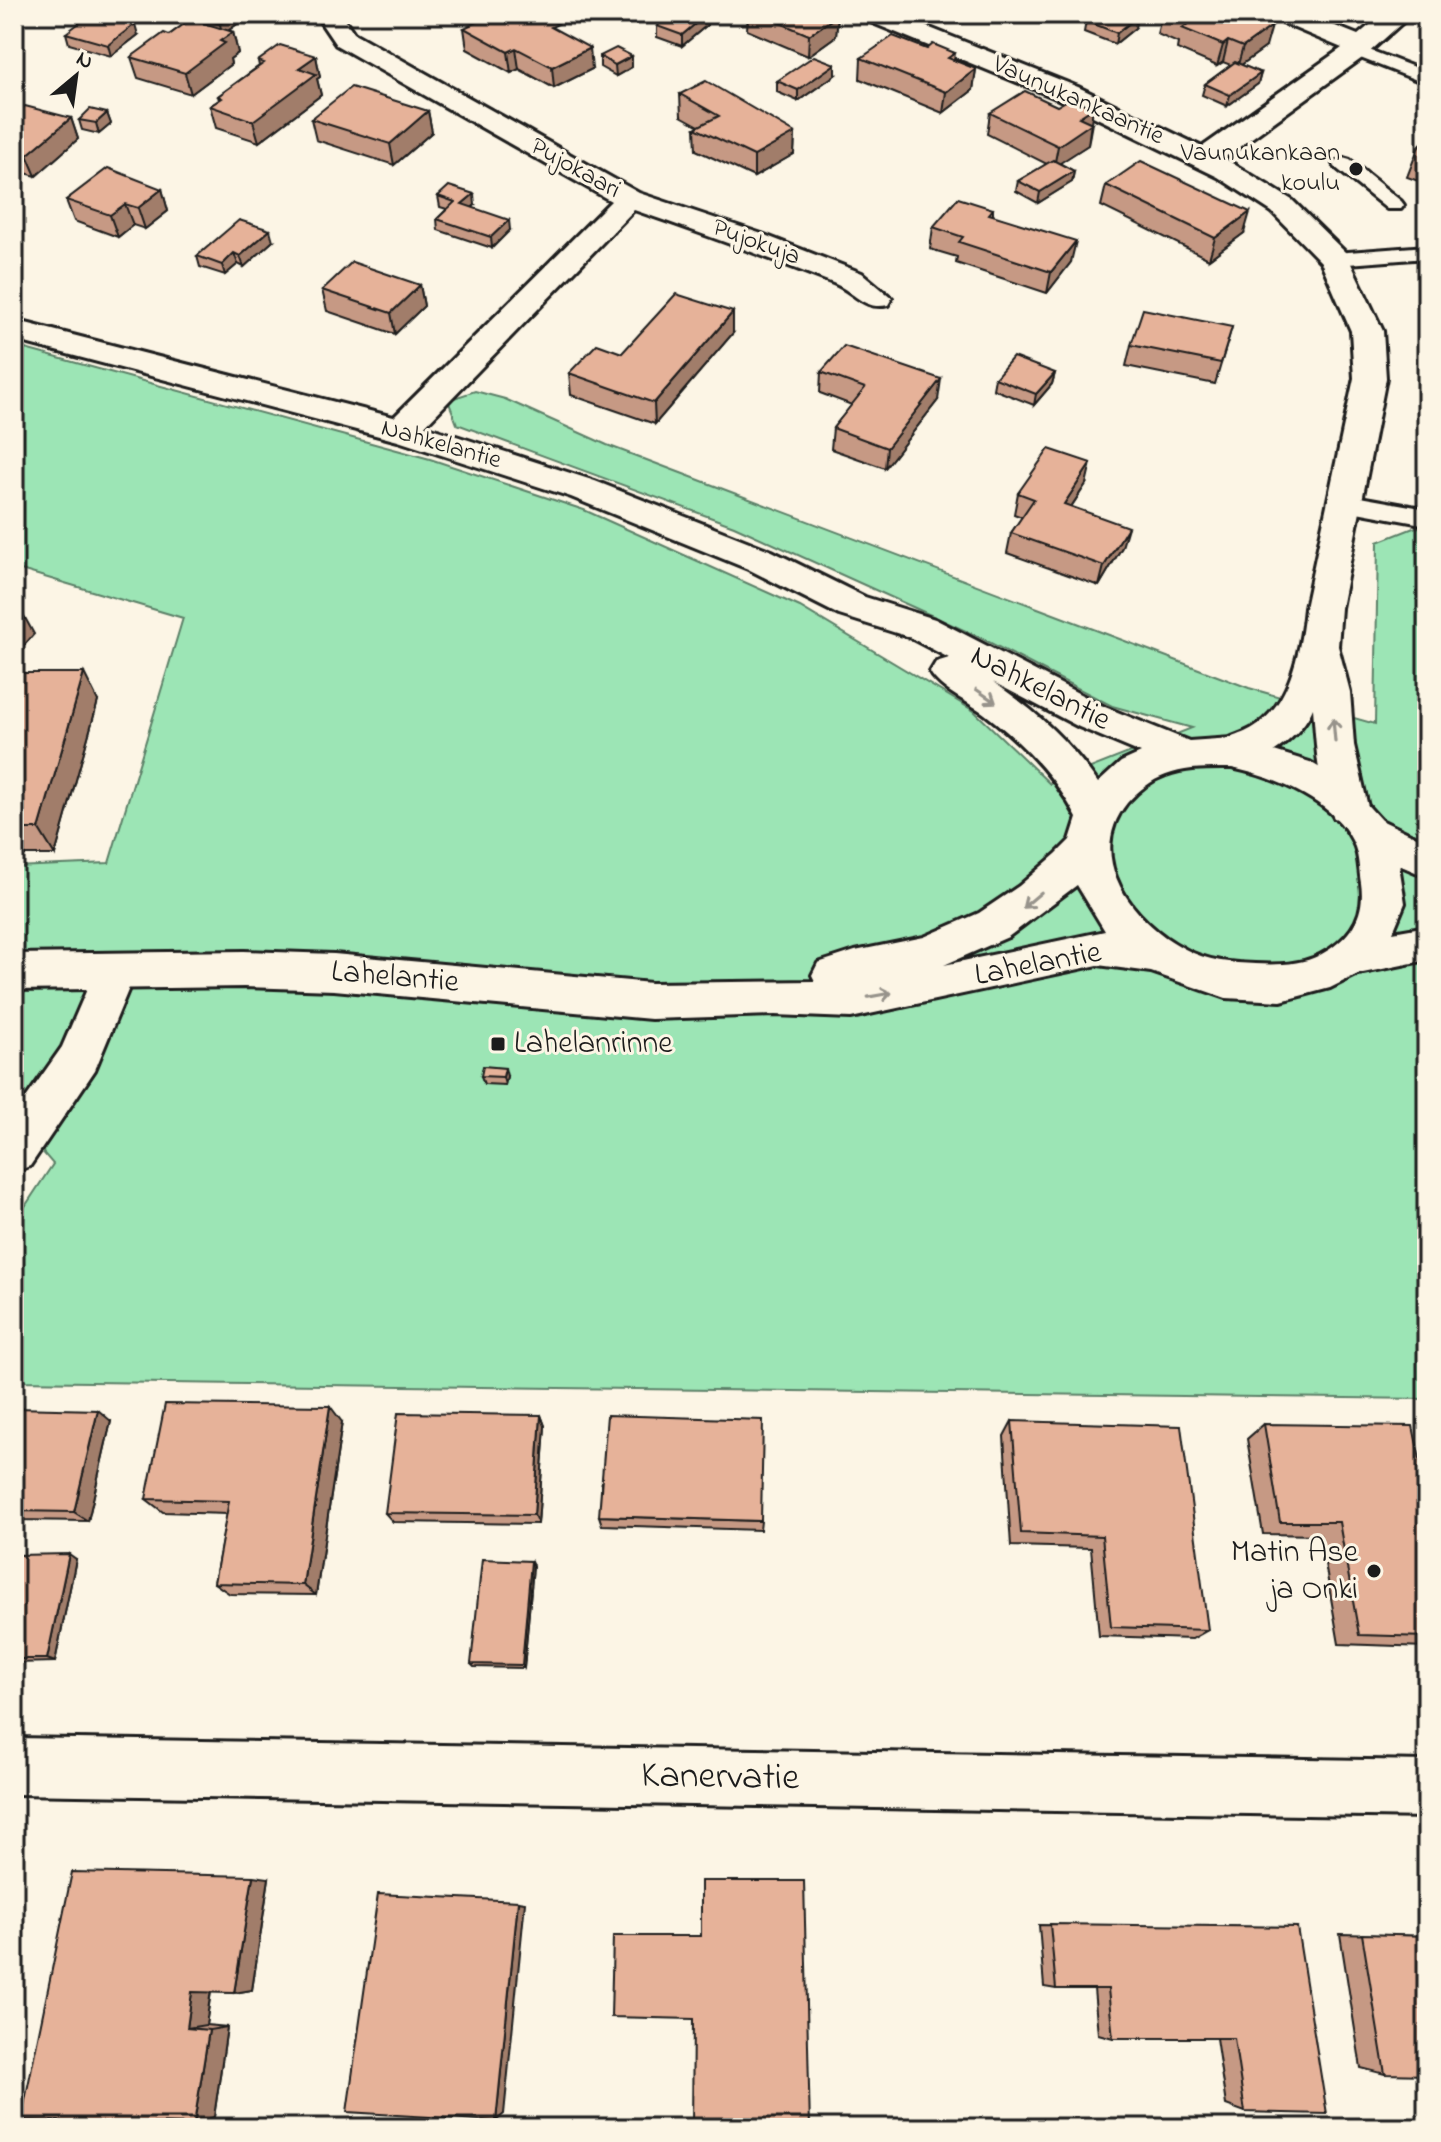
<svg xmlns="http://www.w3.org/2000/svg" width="1441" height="2142" viewBox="0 0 1441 2142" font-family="'Indie Flower',sans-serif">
<rect width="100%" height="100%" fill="#fcf5e5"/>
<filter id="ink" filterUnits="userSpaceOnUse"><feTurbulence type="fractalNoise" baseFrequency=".0125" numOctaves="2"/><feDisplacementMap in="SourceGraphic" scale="16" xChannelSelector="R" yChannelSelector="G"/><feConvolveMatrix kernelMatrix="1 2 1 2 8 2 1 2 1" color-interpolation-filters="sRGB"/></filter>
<g filter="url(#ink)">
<!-- green -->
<path fill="#9ce5b5" stroke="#5c8068" stroke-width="2" d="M14 346 430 459 584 510 800 607 974 711 1050 784 1192 728 1112 706 979 637 734 526 457 424 448 400 475 391 505 399 607 445 1249 688 1375 724 1378 542 1416 527 1427 528V1399L14 1381V1223L53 1164 14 1119V867L109 863 183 618 14 568Z"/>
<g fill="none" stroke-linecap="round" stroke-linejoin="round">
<defs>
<g id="lane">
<path d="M1356 45 1427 72V84L1350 54 1347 50 1350 46Z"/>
<path d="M1343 158 1350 160 1401 201 1404 205 1401 209H1387L1336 168 1333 164Z"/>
<path d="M1427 246V258L1335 265 1325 259 1335 253Z"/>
<path d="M1343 494 1427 509V525L1335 508 1331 502 1335 496Z"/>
</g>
<g id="street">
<path d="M319 14H341L354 33 639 193 762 234 862 273 892 298 888 305C864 311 854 291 833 283 767 257 701 233 634 210L413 438 401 441 389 438 384 430 389 422 611 201 336 45 317 17Z"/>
<path d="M859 14H895L1078 87 1202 147 1342 48 1273 19 1269 14H1305L1358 35 1383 14H1412L1365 56 1224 158 1292 200 1346 253 1383 331 1386 378 1341 608 1338 646 1350 692 1354 745 1368 807 1362 818 1348 822 1334 818C1317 786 1316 743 1313 708 1300 740 1253 774 1218 763L1213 753C1222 736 1239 737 1254 727 1291 704 1301 648 1305 608L1354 378 1351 331 1321 262 1272 212 1218 177 1058 99 863 19Z"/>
<path d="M115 953 130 959 136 971 95 1070 30 1166 14 1172V1115L62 1047 100 959Z"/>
<path d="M14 1738 1427 1761V1817L14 1794Z"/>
</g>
<path id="secondary" d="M14 320 413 422 595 481 772 551 865 597 935 619 1105 707 1189 741 1232 738 1310 762 1349 785 1381 820 1427 842V877L1399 865 1405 903 1393 932 1427 926V960L1358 974 1330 988 1281 1001 1226 998 1151 972 1098 965 851 1018 775 1015 651 1019 334 990 244 987 14 990V954L244 951 334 954 651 983 815 981 812 975 818 963 855 951 924 937 979 913 1019 886 1056 854 1070 840 1077 818C1055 776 1023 743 985 714 968 701 941 691 930 672L936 662 949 658 909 637 839 615 748 569 571 497 398 441 14 340ZM993 682 1079 727 1141 753 1121 762 1098 783C1070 742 1035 710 993 682ZM1232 768C1274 777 1339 802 1355 847 1359 858 1359 871 1361 883 1366 916 1350 939 1320 955 1301 965 1276 965 1255 964 1232 963 1206 961 1185 949 1134 923 1083 858 1127 803 1138 791 1151 780 1166 775 1186 767 1211 768 1232 768ZM1077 885 1105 931 944 965 1008 937Z"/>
</defs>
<!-- lane casing -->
<use href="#lane" stroke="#1c1c1c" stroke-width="6"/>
<!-- street casing -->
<use href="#street" stroke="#1c1c1c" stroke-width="6"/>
<!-- secondary casing -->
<use href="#secondary" stroke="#1c1c1c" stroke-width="6"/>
<!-- lane -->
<use href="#lane" fill="#fcf5e5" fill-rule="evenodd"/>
<!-- street -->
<use href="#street" fill="#fcf5e5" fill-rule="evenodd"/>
<!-- secondary -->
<use href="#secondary" fill="#fcf5e5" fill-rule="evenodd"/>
</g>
<!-- wall -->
<g fill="#c69984" stroke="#1c1c1c" stroke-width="2">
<path d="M186 14H251L229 30 233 32 238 53 230 59 231 64 191 94 138 78 131 57 169 35 188 21Z"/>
<path d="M707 14V25L682 46 657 37V26Z"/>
<path d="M748 14H834L838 15 836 36 808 56 747 30Z"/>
<path d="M1162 14H1242L1266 47 1241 65 1261 73 1258 84 1227 106 1202 95 1205 84 1231 65 1223 62 1217 66 1177 49 1178 43 1157 34Z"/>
<path d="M1086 21 1135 28 1115 44 1084 32Z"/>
<path d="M464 28 558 31 592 69 554 88 519 69 511 73 467 49Z"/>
<path d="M66 33 138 35 111 56 69 44Z"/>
<path d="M927 49 955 53 954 60 976 69 973 90 943 113 860 79 861 58Z"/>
<path d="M316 56 320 77 317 79 321 95 259 142 216 128 210 106 219 100 218 96 259 66 258 61Z"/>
<path d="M600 56H632V67L616 76 600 67Z"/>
<path d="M835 75 798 101 777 92V81Z"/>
<path d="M680 94 795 133 794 154 754 177 696 150 695 128 699 126 681 116Z"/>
<path d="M1057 106 1093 108 1090 123H1092L1088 145 1059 163 1074 171 1072 182 1038 203 1016 191 1018 181 1047 164 987 134 990 113Z"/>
<path d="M428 111 432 132 394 165 316 140 311 119Z"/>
<path d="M107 113 111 124 99 134 82 130 79 120Z"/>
<path d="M14 115 71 118 78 139 36 176 14 170Z"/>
<path d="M1427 138V184L1407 177 1419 146Z"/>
<path d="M1106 185 1244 233 1209 259 1101 206Z"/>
<path d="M162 189 168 211 145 229 133 225 118 237 74 221 66 200Z"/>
<path d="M438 196 475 205 472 208 510 230 492 248 438 230 437 219 447 209 440 207Z"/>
<path d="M993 209V215L1071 262 1047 293 956 263 957 257 930 249 933 227Z"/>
<path d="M273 241 244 267 238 264 225 275 200 267 197 256Z"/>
<path d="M420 285 424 306 395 334 327 311 322 290Z"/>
<path d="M1232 327 1215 384 1126 366 1131 345Z"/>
<path d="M733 333 655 424 571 395 569 373 622 353Z"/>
<path d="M821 372 938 400 885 468 831 449 833 428 852 405 820 393Z"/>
<path d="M1055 373 1052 384 1034 405 993 389 995 378Z"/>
<path d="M1086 484 1071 507 1122 547 1099 586 1007 553 1011 533 1022 517 1014 514 1018 493Z"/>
<path d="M14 673 98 701 55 855H14Z"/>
<path d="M481 1076H507L505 1085 484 1084Z"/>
<path d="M14 1408 111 1421 88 1521 14 1520Z"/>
<path d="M541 1415 545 1426 538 1524 393 1522 385 1513Z"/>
<path d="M1012 1421 1208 1630 1192 1639 1099 1636 1091 1548 1011 1546 1004 1436Z"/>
<path d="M342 1422 316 1595 230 1594 214 1583 227 1514 163 1512 146 1499Z"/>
<path d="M1264 1424 1427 1493V1647L1339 1644 1320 1535 1263 1534 1247 1439Z"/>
<path d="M599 1516 761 1521 760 1530 602 1525Z"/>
<path d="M76 1559 55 1662 14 1663V1562Z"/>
<path d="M531 1561 533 1566 524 1668 474 1667 471 1664Z"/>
<path d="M269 1878 252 1990 234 1993 211 1992 206 2025 227 2027 214 2117 21 2120Z"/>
<path d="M1039 1925 1297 1927 1245 2112 1226 2105 1216 2038H1113L1098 2034 1094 1989H1056L1044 1987Z"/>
<path d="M1340 1934 1427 1936 1385 2074 1361 2068Z"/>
</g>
<!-- shaded-wall -->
<g fill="#a17d6b" stroke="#1c1c1c" stroke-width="2">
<path d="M234 14H251L222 35 220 24Z"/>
<path d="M707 14V25L682 46V35Z"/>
<path d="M838 15 836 36 808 56 809 35Z"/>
<path d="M1137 17 1135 28 1115 44 1117 33Z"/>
<path d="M135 24 138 35 111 56 108 45Z"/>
<path d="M1272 26 1266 47 1237 68 1243 47Z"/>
<path d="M233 32 238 53 230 59 231 64 191 94 185 73 220 41Z"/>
<path d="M1228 41 1223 62 1217 66 1223 45Z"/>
<path d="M516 48 519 69 511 73 508 52Z"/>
<path d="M590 48 592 69 554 88 552 67Z"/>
<path d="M316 56 320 77 317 79 321 95 259 142 253 121 299 68Z"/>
<path d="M632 56V67L616 76 615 65Z"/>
<path d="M835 64V75L798 101V90Z"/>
<path d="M976 69 973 90 943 113 946 92Z"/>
<path d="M1261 73 1258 84 1227 106 1230 95Z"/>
<path d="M1093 108 1088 145 1054 167 1058 146 1079 117Z"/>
<path d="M428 111 432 132 394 165 390 144Z"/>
<path d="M107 113 111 124 99 134 96 123Z"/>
<path d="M71 118 78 139 36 176 27 155Z"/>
<path d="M795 133 794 154 754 177V156Z"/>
<path d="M1074 171 1072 182 1038 203 1040 192Z"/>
<path d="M162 189 168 211 145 229 138 208Z"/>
<path d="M474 194 475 205 464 215 462 204Z"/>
<path d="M125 204 133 225 118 237 110 215Z"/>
<path d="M1250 212 1244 233 1209 259 1215 238Z"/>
<path d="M509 220 510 230 492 248 491 237Z"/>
<path d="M270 230 273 241 244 267 240 256Z"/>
<path d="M1076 241 1071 262 1047 293 1051 272Z"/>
<path d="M234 253 238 264 225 275 222 265Z"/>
<path d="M420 285 424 306 395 334 391 313Z"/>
<path d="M733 312V333L655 424 654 403Z"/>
<path d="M1055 373 1052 384 1034 405 1036 394Z"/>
<path d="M941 379 938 400 885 468 887 448Z"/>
<path d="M1091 463 1086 484 1059 525 1064 504Z"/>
<path d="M1128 527 1122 547 1099 586 1104 566Z"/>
<path d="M18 605 34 634 14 657V610Z"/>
<path d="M84 673 98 701 55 855 39 829Z"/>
<path d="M505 1068 507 1076 505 1085 503 1077Z"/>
<path d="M330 1406 342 1422 316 1595 303 1585Z"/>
<path d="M98 1410 111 1421 88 1521 74 1512Z"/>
<path d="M541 1415 545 1426 538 1524 534 1515Z"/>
<path d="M69 1554 76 1559 55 1662 47 1659Z"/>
<path d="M531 1561 533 1566 524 1668 522 1665Z"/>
<path d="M253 1876 269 1878 252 1990 234 1993Z"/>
<path d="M518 1901 525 1902 504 2114 496 2121Z"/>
<path d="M211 1990 206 2025 187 2028 192 1992Z"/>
<path d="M227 2027 214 2117 194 2124 209 2030Z"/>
</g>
<!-- building -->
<g fill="#e6b299" stroke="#1c1c1c" stroke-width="2">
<path d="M91 14H98L135 24 108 45 66 33Z"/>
<path d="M186 14H234L220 24Z"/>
<path d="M493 14H525L533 18 540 15 558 24 551 27 590 48 552 67 516 48 508 52 464 28Z"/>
<path d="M673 14H707L682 35 657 26Z"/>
<path d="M759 14H834L838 15 809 35Z"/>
<path d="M1095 14H1129L1137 17 1117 33 1086 21Z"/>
<path d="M1165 14H1242L1272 26 1243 47 1228 41 1223 45 1182 28 1188 24Z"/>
<path d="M191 19 233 32 220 41 225 43 185 73 131 57 164 33 169 35Z"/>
<path d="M893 36 927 49 933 44 955 53 948 58 976 69 946 92 861 58Z"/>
<path d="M280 45 316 56 299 68 316 74 253 121 210 106 222 98 218 96 264 63 258 61Z"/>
<path d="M616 48 632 56 615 65 600 56Z"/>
<path d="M814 56 835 64 798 90 777 81Z"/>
<path d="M1235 62 1261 73 1230 95 1205 84Z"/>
<path d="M706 81 795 133 754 156 695 128 719 116 680 94Z"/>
<path d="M351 87 428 111 390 144 311 119Z"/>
<path d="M1025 91 1057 106 1071 98 1093 108 1079 117 1092 123 1058 146 990 113Z"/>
<path d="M25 106 71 118 27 155 14 151V115Z"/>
<path d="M90 109 107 113 96 123 79 120Z"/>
<path d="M1427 138V149L1419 146Z"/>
<path d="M1053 160 1074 171 1040 192 1018 181Z"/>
<path d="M1141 161 1250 212 1215 238 1106 185Z"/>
<path d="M108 168 162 189 138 208 125 204 110 215 66 200Z"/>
<path d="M449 186 474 194 462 204 509 220 491 237 437 219 455 202 438 196Z"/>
<path d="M958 198 993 209 989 214 1076 241 1051 272 959 242 963 237 933 227Z"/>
<path d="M239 220 270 230 240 256 234 253 222 265 197 256Z"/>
<path d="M352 262 420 285 391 313 322 290Z"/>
<path d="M676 294 733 312 654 403 569 373 597 344 622 353Z"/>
<path d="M1143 309 1232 327 1221 363 1131 345Z"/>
<path d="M844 346 941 379 887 448 833 428 865 388 821 372Z"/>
<path d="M1013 357 1055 373 1036 394 995 378Z"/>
<path d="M1049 449 1091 463 1064 504 1128 527 1104 566 1011 533 1034 499 1018 493Z"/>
<path d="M14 673H84L39 829H14Z"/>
<path d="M483 1066 505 1068 503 1077 481 1076Z"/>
<path d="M165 1404 330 1406 303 1585 214 1583 229 1501 146 1499Z"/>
<path d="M14 1408 98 1410 74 1512 14 1511Z"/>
<path d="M398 1413 541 1415 534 1515 385 1513Z"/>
<path d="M607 1415 763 1420 761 1521 599 1516Z"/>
<path d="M1012 1421 1181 1426 1208 1630 1111 1627 1102 1536 1021 1533Z"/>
<path d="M1264 1424 1413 1426 1427 1493V1637L1359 1635 1339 1522H1280Z"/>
<path d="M69 1554 47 1659H14V1562L15 1555Z"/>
<path d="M482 1559 531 1561 522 1665 471 1664Z"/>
<path d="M72 1872 253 1876 234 1993 192 1992 187 2028 209 2030 194 2124 21 2120Z"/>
<path d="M701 1881H804L810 2128H692L693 2019 611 2017 613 1936H701Z"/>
<path d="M378 1894 518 1901 496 2121 347 2112Z"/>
<path d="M1050 1924 1297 1927 1327 2114 1245 2112 1234 2038H1113L1108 1989H1056Z"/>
<path d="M1362 1934 1427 1936V2075L1385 2074Z"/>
</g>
<!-- one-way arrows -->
<defs><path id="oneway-shaft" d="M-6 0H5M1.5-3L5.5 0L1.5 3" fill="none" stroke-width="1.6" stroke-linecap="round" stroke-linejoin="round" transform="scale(2)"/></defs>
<g stroke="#97938b">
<use href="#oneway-shaft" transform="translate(986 696) rotate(34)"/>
<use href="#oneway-shaft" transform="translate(1334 730) rotate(-95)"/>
<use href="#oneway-shaft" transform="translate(1032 900) rotate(140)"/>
<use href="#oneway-shaft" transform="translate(880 995) rotate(-10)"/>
</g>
</g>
<!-- markers -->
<g fill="#1c1c1c" stroke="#fcf5e5" stroke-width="3">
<circle cx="1356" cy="169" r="8"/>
<rect x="490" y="1036" width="16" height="16" rx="4"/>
<circle cx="1374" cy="1571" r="8"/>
</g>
<g text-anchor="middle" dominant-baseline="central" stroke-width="6" stroke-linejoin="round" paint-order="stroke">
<!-- far-street labels -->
<g font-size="26" fill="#1c1c1c" stroke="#fcf5e5">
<text transform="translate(1078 101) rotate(24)">Vaunukankaantie</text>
<text transform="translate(575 169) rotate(29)">Pujokaari</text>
<text transform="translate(756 243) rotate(20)">Pujokuja</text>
<text transform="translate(441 445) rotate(16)">Nahkelantie</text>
</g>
<!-- far-poi labels -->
<g font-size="26" fill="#1c1c1c" stroke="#fcf5e5" text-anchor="end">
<text x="1340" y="154">Vaunukankaan<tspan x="1340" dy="30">koulu</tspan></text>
</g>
<!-- street labels -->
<g font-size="32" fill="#1c1c1c" stroke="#fcf5e5">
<text transform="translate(1040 689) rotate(27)">Nahkelantie</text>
<text transform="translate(1038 965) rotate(-11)">Lahelantie</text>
<text transform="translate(395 978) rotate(5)">Lahelantie</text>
</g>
<!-- poi labels -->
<g font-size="32" fill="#1c1c1c" stroke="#fcf5e5" text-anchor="start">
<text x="514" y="1044">Lahelanrinne</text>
<text x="1358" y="1553" text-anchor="end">Matin Ase<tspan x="1358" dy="37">ja Onki</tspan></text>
</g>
<!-- near-street labels -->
<g font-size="38" fill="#1c1c1c" stroke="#fcf5e5">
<text transform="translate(720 1778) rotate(1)">Kanervatie</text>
</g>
</g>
<!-- margin -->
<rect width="1441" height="2142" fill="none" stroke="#fcf5e5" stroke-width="48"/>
<rect x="24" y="24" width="1393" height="2094" fill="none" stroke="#1c1c1c" stroke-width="3" filter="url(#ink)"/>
<!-- north arrow -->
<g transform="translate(76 76) rotate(29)" stroke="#fcf5e5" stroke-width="6" paint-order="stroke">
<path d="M0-6L14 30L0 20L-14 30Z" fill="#1c1c1c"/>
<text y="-12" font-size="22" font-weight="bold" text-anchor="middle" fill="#1c1c1c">N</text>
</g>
</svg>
